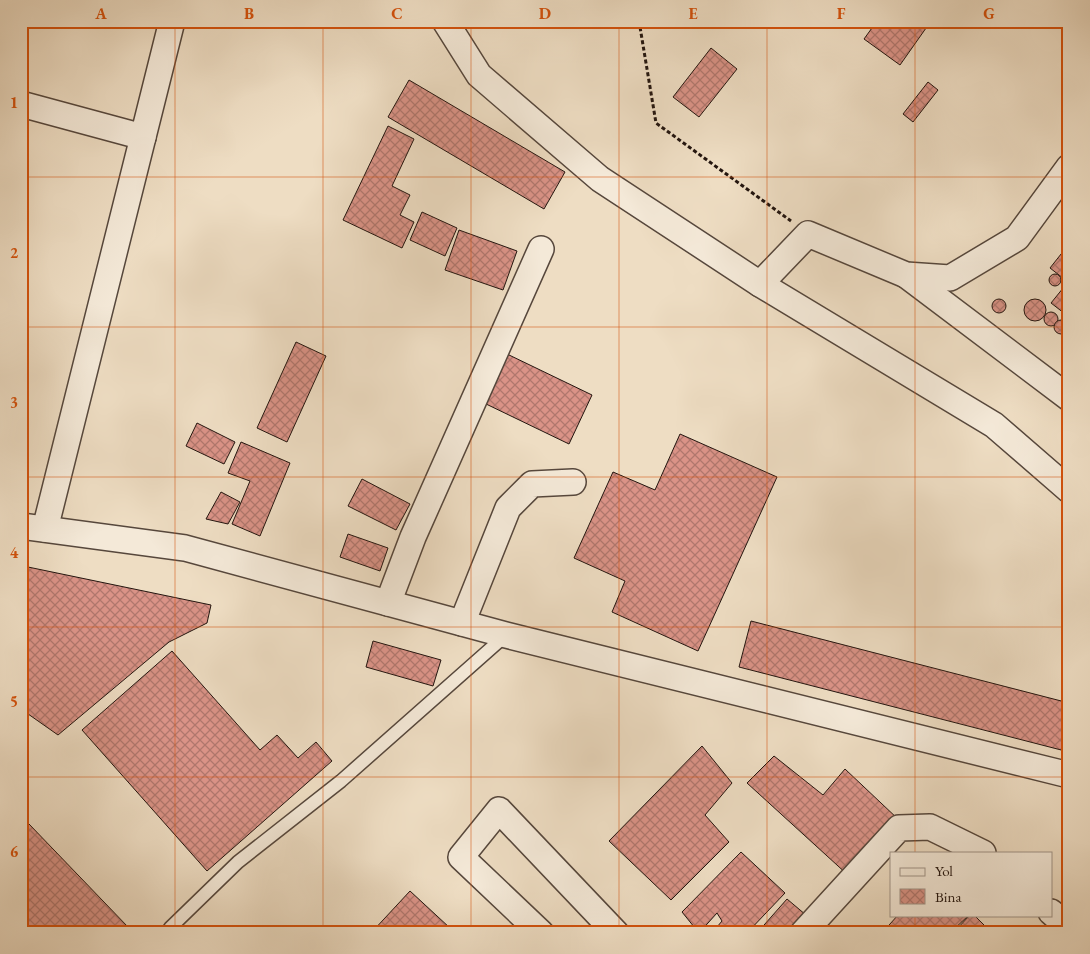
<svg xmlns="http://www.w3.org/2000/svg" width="1090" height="954" viewBox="0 0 1090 954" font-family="'EB Garamond',serif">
<defs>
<pattern id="building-cross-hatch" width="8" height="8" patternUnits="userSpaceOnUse" patternTransform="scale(1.25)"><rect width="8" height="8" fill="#da9387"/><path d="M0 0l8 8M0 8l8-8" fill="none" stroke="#b0776d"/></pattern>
</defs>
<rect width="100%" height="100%" fill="#eeddc3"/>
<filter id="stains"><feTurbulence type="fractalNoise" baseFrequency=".004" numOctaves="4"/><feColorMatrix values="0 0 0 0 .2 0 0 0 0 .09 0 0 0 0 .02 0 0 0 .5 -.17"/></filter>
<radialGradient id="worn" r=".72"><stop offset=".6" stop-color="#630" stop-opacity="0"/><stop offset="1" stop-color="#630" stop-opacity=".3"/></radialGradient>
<!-- building -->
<g fill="url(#building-cross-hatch)" stroke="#23150f">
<path d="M877 21H931L900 65 864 39Z"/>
<path d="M711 48 737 69 699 117 673 97Z"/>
<path d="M409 80 565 172 544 209 388 117Z"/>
<path d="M928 82 938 90 913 122 903 114Z"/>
<path d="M388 126 414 139 392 186 410 195 400 215 414 222 402 248 343 220Z"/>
<path d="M422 212 457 228 445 256 410 240Z"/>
<path d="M459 230 517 251 503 290 445 270Z"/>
<path d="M1069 244V317L1051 303 1068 282 1050 268Z"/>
<circle cx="1055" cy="280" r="6"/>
<circle cx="1035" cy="310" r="11"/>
<circle cx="999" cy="306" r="7"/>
<circle cx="1051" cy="319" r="7"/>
<circle cx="1061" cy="327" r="7"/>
<path d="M296 342 326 356 287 442 257 428Z"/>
<path d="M507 354 592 395 569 444 484 403Z"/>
<path d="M197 423 235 442 224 464 186 446Z"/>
<path d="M680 434 777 477 698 651 612 612 625 581 574 558 613 472 655 490Z"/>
<path d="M241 442 290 463 260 536 232 524 250 481 228 473Z"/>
<path d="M362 479 410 504 396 530 348 506Z"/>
<path d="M221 492 240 502 228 524 206 519Z"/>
<path d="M348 534 388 548 380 571 340 557Z"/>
<path d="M28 567 211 605 207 623 169 642 58 735 21 709V576Z"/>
<path d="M751 621 1069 703V752L739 667Z"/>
<path d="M373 641 441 660 433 686 366 667Z"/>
<path d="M172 651 260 750 277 735 298 758 316 742 332 761 207 871 82 730Z"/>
<path d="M702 746 732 783 705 815 729 842 671 900 609 841Z"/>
<path d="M774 756 823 795 845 769 899 820 849 876 747 783Z"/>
<path d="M29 824 128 927 121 933H21V831Z"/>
<path d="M741 852 785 893 747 933H712L722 921 717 913 699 933 682 912Z"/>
<path d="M410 891 450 928 446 933H371Z"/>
<path d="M787 899 806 915 790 933H757Z"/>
<path d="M898 915H969L950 933H882Z"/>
<path d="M970 915H974L992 933H953Z"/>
</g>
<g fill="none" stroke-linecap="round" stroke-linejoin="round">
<defs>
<path id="lane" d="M170 933V928L238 862 341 781 506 635"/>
<g id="street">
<path d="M445 21 479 75 600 179 760 284 994 425 1069 490"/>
<path d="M21 104 143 137"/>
<path d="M906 275 1069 398"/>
<path d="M760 284 808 234 906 275 950 278 1017 238 1069 167"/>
<path d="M21 526 185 548 506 635 1069 775"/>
<path d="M45 529 172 21"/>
<path d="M388 603 413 537 541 249"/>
<path d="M462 623 508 508 532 484 573 482"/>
<path d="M1051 912 1069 928"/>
<path d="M541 933 461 857 499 810 616 933"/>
<path d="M803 933 899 828 930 827 983 853"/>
</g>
</defs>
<!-- lane casing -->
<use href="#lane" stroke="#56473c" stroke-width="15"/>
<!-- street casing -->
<use href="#street" stroke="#56473c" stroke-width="28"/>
<!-- path -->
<path stroke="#23150f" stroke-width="3" stroke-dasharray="4 2.5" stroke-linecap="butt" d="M639 21 656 123 791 221"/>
<!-- lane -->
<use href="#lane" stroke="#f4e9d8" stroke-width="12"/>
<!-- street -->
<use href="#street" stroke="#f4e9d8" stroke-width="25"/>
</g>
<!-- grid -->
<path fill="none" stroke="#d4520c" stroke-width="1" stroke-opacity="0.55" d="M175 21V933M323 21V933M471 21V933M619 21V933M767 21V933M915 21V853M21 177H1069M21 327H1069M21 477H1069M21 627H1069M21 777H1069M915 915V933"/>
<!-- margin -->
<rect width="1090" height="954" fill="none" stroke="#eeddc3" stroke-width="55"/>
<!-- legend -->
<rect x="890" y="852" width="162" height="65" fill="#f4e9d8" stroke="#a09488"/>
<rect x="900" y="868" width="25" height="8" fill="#f4e9d8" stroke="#a09488"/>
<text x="935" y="876" font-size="15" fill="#23150f">Yol</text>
<rect x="900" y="889" width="25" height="15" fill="url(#building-cross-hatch)" stroke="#a09488"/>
<text x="935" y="902" font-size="15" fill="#23150f">Bina</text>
<rect x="28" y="28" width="1034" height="898" fill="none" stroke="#d4520c" stroke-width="2"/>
<g font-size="16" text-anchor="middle" font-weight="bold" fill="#d4520c">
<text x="101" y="19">A</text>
<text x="249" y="19">B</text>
<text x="397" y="19">C</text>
<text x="545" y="19">D</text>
<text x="693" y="19">E</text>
<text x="841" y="19">F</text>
<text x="989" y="19">G</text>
<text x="14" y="108">1</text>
<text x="14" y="258">2</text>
<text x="14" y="408">3</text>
<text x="14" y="558">4</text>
<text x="14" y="707">5</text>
<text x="14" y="857">6</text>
</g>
<rect width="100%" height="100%" filter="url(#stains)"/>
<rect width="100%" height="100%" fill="url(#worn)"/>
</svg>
